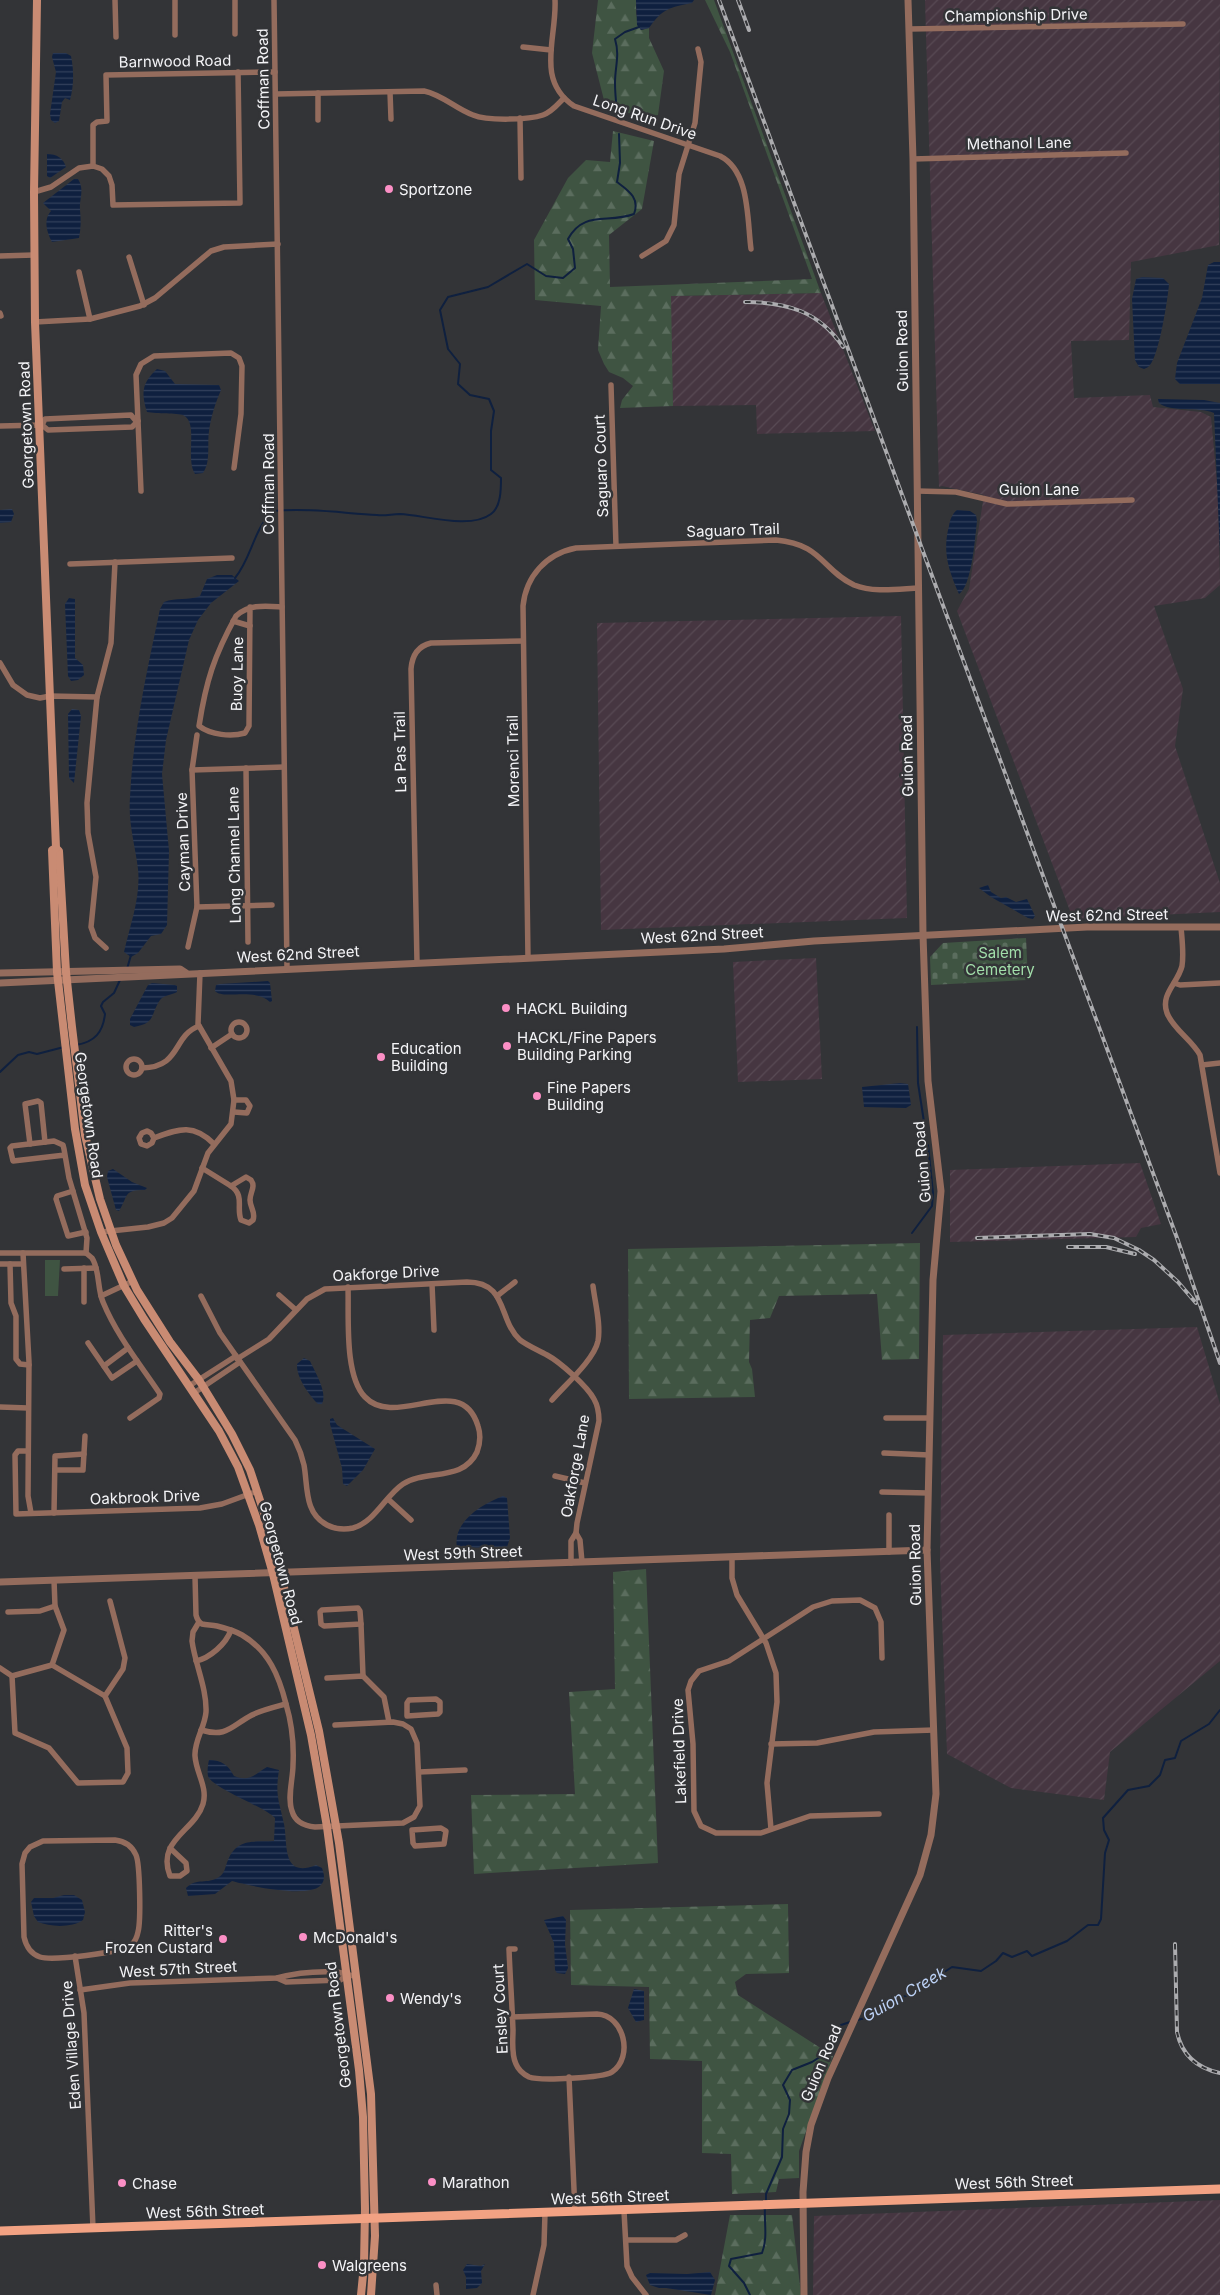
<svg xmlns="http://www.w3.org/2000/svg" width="1220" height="2295" viewBox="0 0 1220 2295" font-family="Inter,sans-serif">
<defs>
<pattern id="industrial-furrows" width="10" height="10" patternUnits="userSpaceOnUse" patternTransform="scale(1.25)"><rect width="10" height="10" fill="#463641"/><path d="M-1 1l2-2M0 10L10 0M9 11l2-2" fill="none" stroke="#584a54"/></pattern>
<pattern id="forest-firs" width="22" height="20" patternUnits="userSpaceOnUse" patternTransform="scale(1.25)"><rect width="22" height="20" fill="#3f5442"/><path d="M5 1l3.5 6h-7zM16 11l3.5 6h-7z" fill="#5b6d5e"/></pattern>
<pattern id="cemetery-stones" width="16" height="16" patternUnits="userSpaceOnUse" patternTransform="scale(1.25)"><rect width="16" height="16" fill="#3f5442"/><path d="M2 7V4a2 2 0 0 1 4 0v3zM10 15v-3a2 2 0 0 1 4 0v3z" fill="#5b6d5e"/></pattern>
<pattern id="water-rules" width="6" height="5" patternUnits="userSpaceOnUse" patternTransform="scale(1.25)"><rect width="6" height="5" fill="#0f203f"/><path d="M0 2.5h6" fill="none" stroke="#33415c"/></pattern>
</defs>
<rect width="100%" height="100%" fill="#333437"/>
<!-- industrial -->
<g fill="url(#industrial-furrows)">
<path d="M925 0H1220L1219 245 1131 262 1129 340 1071 341 1074 398 1150 395 1153 407 1201 412 1211 417 1218 494 1220 585 1205 598 1154 606 1183 689 1175 746 1220 883V912L1073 919 957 611 969 589 984 495 942 486 939 487Z"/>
<path d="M821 293 875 431 757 434 756 405 673 406 670 296Z"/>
<path d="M901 616 907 918 601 930 597 623Z"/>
<path d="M816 958 822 1079 738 1082 733 962Z"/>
<path d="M1140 1163 1161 1224 1141 1228 1136 1237 950 1242V1170Z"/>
<path d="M1197 1327 1220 1404V1661L1110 1752 1104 1800 1011 1788 947 1754 940 1562 943 1335Z"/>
<path d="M1220 2200V2295H813L814 2216Z"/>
</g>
<!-- forest -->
<g fill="url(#forest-firs)">
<path d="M598 0H636V14L641 30 649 28V38L664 71 658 115 642 118 605 104 592 53Z"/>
<path d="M705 0H714L821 293 671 296 673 406 620 408 622 400 633 386 623 378 609 372 604 364 598 350 601 306 535 300 534 240 568 178 586 160 610 162 613 131 654 141 642 209 609 235 610 287 812 279 730 52Z"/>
<path d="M920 1243 919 1359 882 1360 877 1294 779 1296 770 1318 750 1320 749 1362 752 1369 755 1397 629 1399 628 1249Z"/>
<path d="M646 1569 658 1863 474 1874 471 1795 575 1794 569 1692 615 1689 613 1572Z"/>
<path d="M788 1904 789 1973 746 1974 735 1982 738 1995 833 2056 799 2151V2178L779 2179 776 2192 732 2194 731 2154 702 2153V2061L650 2059 649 1987 571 1985 570 1910Z"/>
<path d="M730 2215H792L801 2295H715Z"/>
</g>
<!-- cemetery -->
<path fill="url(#cemetery-stones)" d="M1026 938 1028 980 931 985 930 957 943 943Z"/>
<!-- pitch -->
<path fill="#3f5442" d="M45 1260H60L58 1296H45Z"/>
<!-- water -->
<g fill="url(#water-rules)">
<path d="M636 0H694L692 3C670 7 662 9 649 28L641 30 637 25Z"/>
<path d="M53 53H66L71 56C74 71 74 85 70 100L65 98 62 102 59 121 55 123 51 120 50 114 56 72 52 57Z"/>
<path d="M47 154C57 154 63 158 66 167L50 178 47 176Z"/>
<path d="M74 179H78C85 190 79 199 80 210 81 220 81 228 79 238L52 242C47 232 43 220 51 211L43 203Z"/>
<path d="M1214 262H1220V384H1180L1175 379 1177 363 1202 298 1208 265Z"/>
<path d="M1142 277 1163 278 1169 284C1168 298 1159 355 1150 365 1149 367 1146 368 1144 369L1139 367 1135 360 1132 299 1136 279Z"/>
<path d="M157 369 165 371 175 384 219 385 221 390C215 404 211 416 209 431 207 445 211 462 203 473L195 474C185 458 199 422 183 415 177 413 157 414 147 412 141 392 142 383 157 369Z"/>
<path d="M1158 399 1204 400 1220 403V552L1214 413C1198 406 1171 413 1159 403Z"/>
<path d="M12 509 14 514 11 522 0 523V510Z"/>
<path d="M957 510 970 511 976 515 977 521C975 537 972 586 959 594 949 571 942 552 949 526 950 520 952 514 957 510Z"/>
<path d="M217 575H232L239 581 211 603 198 620 189 640 166 740 162 774 169 851 167 925 161 934 151 936 138 953 131 957 124 952C130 925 141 897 138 869 135 844 128 824 130 797 133 733 147 671 160 609L164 602C176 597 188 601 200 596L207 579Z"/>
<path d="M69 598 75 599V658L83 665 84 675 78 680 71 681 68 676 65 604Z"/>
<path d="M72 709 79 710 81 716 74 783 69 778 68 714Z"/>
<path d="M988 885 991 892 1001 898 1006 897 1016 902 1027 899 1035 916 1033 919 1028 918 991 897 979 888Z"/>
<path d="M268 981 270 983 272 1001 270 1002C254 987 223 1000 215 991L216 985 220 984Z"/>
<path d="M152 983 175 985 177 986V992C172 995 164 995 160 1000 150 1015 156 1023 134 1027L130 1025V1019L148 985Z"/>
<path d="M900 1083 908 1084 911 1105 906 1108 864 1107 862 1087Z"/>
<path d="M113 1169 132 1182 147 1188 145 1190C123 1190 129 1195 119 1211L116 1210 107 1177 108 1171Z"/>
<path d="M304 1358 310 1361C315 1372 328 1393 322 1404H318C309 1395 296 1377 297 1364Z"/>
<path d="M333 1418 337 1425 375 1449 363 1470 347 1486 343 1484 342 1468 330 1424V1419Z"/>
<path d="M503 1496 507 1498 510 1538 507 1547 457 1548C452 1521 483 1504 503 1496Z"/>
<path d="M209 1760C222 1760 228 1765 234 1776 249 1782 254 1775 267 1767L279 1770C275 1796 279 1800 284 1824 288 1843 281 1879 316 1865L322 1868C324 1874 326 1880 320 1886 307 1898 249 1886 232 1881L215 1894 188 1896 186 1888C197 1877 207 1885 219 1877 225 1873 225 1867 228 1860 237 1838 254 1842 274 1841L275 1818C265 1807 212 1788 208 1776 207 1771 208 1764 209 1760Z"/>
<path d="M64 1895H74L82 1900 85 1912 83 1920C72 1928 50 1927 38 1922L34 1916 31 1902 34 1898H53Z"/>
<path d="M563 1916 566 1920 565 1944 568 1968 565 1974 557 1973 555 1970 554 1943 544 1920Z"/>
<path d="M634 1989 644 1991V2020L636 2022 628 2008Z"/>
<path d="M467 2264 481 2266 485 2264 481 2271 482 2283 477 2288 466 2289V2277L463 2270Z"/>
<path d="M710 2272 715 2280 711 2295 666 2288H659L650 2285 646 2275 650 2273 687 2274Z"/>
</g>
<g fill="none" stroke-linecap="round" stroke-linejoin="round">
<!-- stream -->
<g stroke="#0f203f" stroke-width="2">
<path d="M617 112C616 102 615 93 615 83 615 66 620 56 615 39L625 32 639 27"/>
<path d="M235 578C252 557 253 530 273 511 308 508 342 513 377 515 385 516 392 514 400 514 424 515 470 530 491 514 501 507 501 489 501 478L491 470V431L494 411 489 399 470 395 458 384 460 364 448 349 440 310 448 297 488 287 527 264 546 276 563 278 575 268 573 249 568 239C584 210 607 224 634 214 640 198 629 191 617 182L620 163 619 134"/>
<path d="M127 969 131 955"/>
<path d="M917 1027 918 1083 926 1135"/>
<path d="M76 1045C95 1042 103 1032 105 1014L101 1006 103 1002 114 993 120 980"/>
<path d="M0 1072 18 1055 29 1052 37 1054 64 1047"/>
<path d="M912 1233 932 1206 933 1193 928 1145"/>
<path d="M857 2020 870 2017 880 2004 893 1997 907 1996 952 1967 981 1971 996 1961 1003 1953 1012 1957 1027 1951 1032 1956 1067 1941 1088 1925H1098L1101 1919 1105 1853 1109 1840 1104 1830 1103 1818 1128 1790 1149 1786 1160 1775 1165 1760 1175 1758 1181 1741 1209 1724 1220 1710"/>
<path d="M766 2202V2194L782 2157 783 2129 789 2114 790 2100 783 2085 792 2070 812 2062 829 2051 841 2025 850 2022"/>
<path d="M750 2295 744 2283 729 2266 731 2259 762 2253C768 2237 764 2224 765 2207"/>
</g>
<!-- minor -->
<g stroke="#946c5d" stroke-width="5.5">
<path d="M115 0 116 37"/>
<path d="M175 0V35"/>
<path d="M235 0V34"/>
<path d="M274 0 287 968"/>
<path d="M555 0C557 38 535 80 574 106L720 156C750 171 747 219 751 249"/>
<path d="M910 29 1183 24"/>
<path d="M523 47 551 50"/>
<path d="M390 92 391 119"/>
<path d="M318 93V120"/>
<path d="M276 94 424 91C443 95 456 109 473 115 487 121 529 120 543 115 552 112 558 104 564 98"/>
<path d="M520 118 521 178"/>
<path d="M913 159 1126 153"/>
<path d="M93 166V125L97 122 107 121 106 75 275 72"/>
<path d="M34 192 51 187 79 168 93 166 102 169 109 176 112 185 113 205 240 203 238 72"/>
<path d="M0 256 34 255"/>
<path d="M642 256 666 241 674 225 679 174 695 123 701 62 698 49"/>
<path d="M129 257 144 305"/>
<path d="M79 272 90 319"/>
<path d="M0 313 1 316"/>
<path d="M35 322 90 319 140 306 155 298 211 251 224 247 278 244"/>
<path d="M611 385 616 546"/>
<path d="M42 425 45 419 131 415 136 421"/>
<path d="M0 426 42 425 48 430 132 427 138 421"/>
<path d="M141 491 136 375 141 364 154 356 231 353 239 358 242 366 241 414 234 468"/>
<path d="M917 491 956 492 1007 504 1132 500"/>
<path d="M70 564 232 558"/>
<path d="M250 607 249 726 245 733C231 737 211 735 199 726 206 681 214 656 236 616 249 604 265 606 282 607"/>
<path d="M233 621 250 626"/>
<path d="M0 663 13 685 27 695 40 698 50 696 97 697"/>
<path d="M246 768 248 942"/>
<path d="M192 770 284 767"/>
<path d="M197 907 272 905"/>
<path d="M1181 927C1182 940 1184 954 1182 966 1178 983 1160 994 1167 1013 1173 1029 1192 1040 1200 1055L1220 1173"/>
<path d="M188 947 197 907 192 770 197 735"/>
<path d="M106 948 95 938 91 927 96 877 88 833 87 803 97 697 111 643 115 562"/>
<path d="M528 958 523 606C526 576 546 554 576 548L776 540C822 544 822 570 854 585 874 593 898 589 919 588"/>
<path d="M417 962 411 669C412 656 418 646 431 643L523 641"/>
<path d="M1174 983 1180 985 1220 983"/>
<circle cx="239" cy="1030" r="8"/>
<path d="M211 1048 232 1034"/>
<circle cx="134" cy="1067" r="8"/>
<path d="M1202 1065 1220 1063"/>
<path d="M142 1068C182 1067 172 1036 199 1026"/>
<path d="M234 1112 247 1113 250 1106 246 1100H234"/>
<path d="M154 1138 151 1133 147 1131 142 1133 139 1138 141 1144 147 1146 152 1143 154 1138C179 1129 193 1123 214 1144"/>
<path d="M30 1144 25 1104 38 1101 41 1103 45 1142"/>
<path d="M65 1155 13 1161 10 1148 12 1146 54 1141 63 1145 64 1149 69 1178 87 1238 86 1253"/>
<path d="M202 1168 231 1186"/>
<path d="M246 1177 251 1180C256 1187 250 1192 250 1200 250 1208 256 1212 253 1220L249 1223 241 1220C236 1207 245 1196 231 1186Z"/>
<path d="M73 1191 57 1196 56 1199 68 1236 86 1232"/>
<path d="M101 1232 148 1227 164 1223 172 1218 194 1191 208 1153 231 1124 234 1100 231 1081 198 1024 200 973"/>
<path d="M0 1253H86L92 1258C100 1270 97 1289 103 1302 117 1336 140 1364 160 1394L159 1398 130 1418"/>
<path d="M23 1253 29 1362 28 1496 31 1513"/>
<path d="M0 1264H23"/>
<path d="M10 1264 11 1303 16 1316V1359L20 1364 29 1365"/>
<path d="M64 1269 96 1268"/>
<path d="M432 1284 434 1330"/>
<path d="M279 1295 296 1310"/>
<path d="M101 1296 133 1281"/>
<path d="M201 1296 220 1333 295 1440C299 1448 302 1456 304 1465 308 1487 304 1513 327 1525 335 1529 344 1530 353 1528 375 1522 385 1496 403 1484 426 1469 463 1482 477 1452 480 1444 481 1435 478 1426 461 1370 396 1430 365 1397 344 1375 349 1317 348 1287"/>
<path d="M497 1296 515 1282"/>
<path d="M84 1302V1268"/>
<path d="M88 1343 112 1378 137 1361"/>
<path d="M237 1359 269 1339 307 1299 325 1289 467 1282C508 1282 498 1320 520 1340 528 1346 538 1350 547 1355 560 1362 587 1386 594 1399 598 1406 599 1414 599 1421L577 1523 576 1533 580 1540 582 1562"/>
<path d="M104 1366 128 1348"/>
<path d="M189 1386 236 1356"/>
<path d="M194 1393 240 1362"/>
<path d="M552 1400C565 1385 594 1360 598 1341 601 1324 595 1303 593 1286"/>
<path d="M0 1407 28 1408"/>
<path d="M886 1418H930"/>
<path d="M28 1451H18L15 1455 16 1514 200 1508 222 1504 252 1493"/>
<path d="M884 1453 929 1455"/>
<path d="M55 1470H83L85 1436"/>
<path d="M555 1476 585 1483"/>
<path d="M882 1492 928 1493"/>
<path d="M388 1499 411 1520"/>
<path d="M54 1513 55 1456 84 1454"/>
<path d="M889 1552V1515"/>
<path d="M732 1558V1578L737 1595 766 1643 776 1673 777 1702 767 1783 771 1829"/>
<path d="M571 1563V1541L576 1533"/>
<path d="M195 1576 196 1615C197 1619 198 1622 202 1624 206 1625 212 1625 217 1626 225 1628 235 1631 242 1635 269 1651 279 1676 286 1704 292 1724 294 1745 293 1765 293 1779 287 1798 292 1811 295 1822 305 1826 315 1827L403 1823 414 1817 420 1806 417 1743 411 1729 403 1724 393 1722 335 1725"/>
<path d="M358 1608 360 1611 361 1624 324 1626 321 1624 320 1612 322 1610Z"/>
<path d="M8 1612 40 1611 55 1606"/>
<path d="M361 1624 363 1676"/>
<path d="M196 1661C210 1658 226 1644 231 1630"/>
<path d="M52 1665 64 1630 55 1606 54 1580"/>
<path d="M0 1668 12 1676 52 1665"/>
<path d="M12 1676 15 1733 49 1748 78 1783 123 1782 128 1773 127 1748 105 1696 52 1665"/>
<path d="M327 1678 363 1676 384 1697 389 1722"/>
<path d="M105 1696 123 1669 125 1658 110 1601"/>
<path d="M436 1699 440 1702V1712L438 1714 407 1716V1703L409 1700Z"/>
<path d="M201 1730C227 1738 231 1726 252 1715 262 1710 275 1707 286 1704"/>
<path d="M771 1744 817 1743 874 1732 934 1730"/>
<path d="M419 1772 465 1770"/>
<path d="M879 1814 810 1816 761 1833H716L701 1826 694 1811 693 1744 688 1690 691 1681 699 1671 729 1661 813 1607 832 1601 860 1600 875 1608 881 1622 882 1658"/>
<path d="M441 1828 446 1831 444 1844 415 1846 413 1843 412 1830Z"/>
<path d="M115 1840C124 1841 132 1846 136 1855 140 1864 141 1921 138 1932 137 1937 135 1942 131 1945 121 1953 52 1961 40 1957 31 1954 26 1946 24 1937L22 1864 25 1853 30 1847 43 1841Z"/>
<path d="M170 1848 186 1863 187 1871 180 1876H170C156 1840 195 1831 203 1804 208 1787 196 1773 195 1756 194 1741 205 1727 206 1712 207 1689 195 1664 192 1641L193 1632 199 1622"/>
<path d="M75 1956 84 2013 93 2228"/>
<path d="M277 1978 286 1982 340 1980 347 1976"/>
<path d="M80 1990 130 1983 277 1978C295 1973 318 1971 337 1972 344 1973 349 1976 356 1976"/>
<path d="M512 2017 597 2014C624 2015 634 2057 612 2072 603 2078 539 2081 529 2077 523 2074 518 2069 516 2064 511 2054 513 2040 513 2030 512 2003 510 1976 509 1949H515"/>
<path d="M569 2077 575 2212"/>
<path d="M624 2211 627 2266 632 2277 646 2295"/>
<path d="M626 2240H676L685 2235"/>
<path d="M436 2285 437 2295"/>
<path d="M533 2295 544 2245 545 2213"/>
</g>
<!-- tertiary -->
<g stroke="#946c5d" stroke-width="7">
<path d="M0 973 180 969 186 973"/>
<path d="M0 983 724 949 814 941 1087 927H1220"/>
<path d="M0 1582 927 1550"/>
<path d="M804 2295 803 2192 806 2152 811 2125 828 2078 920 1875 931 1835 936 1794 927 1550 933 1280 941 1191 928 1081 923 935 913 159 908 0"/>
</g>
<!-- secondary -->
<g stroke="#c98b73" stroke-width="8">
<path d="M37 0 34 192 35 322 56 848 59 851 66 972 72 1027 85 1135 100 1199 116 1245 137 1290 170 1342 199 1380 232 1434 250 1470 271 1534 319 1731 339 1843 371 2094 375 2236 371 2295"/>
<path d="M56 848 52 850 57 972 75 1129 85 1185 101 1232 124 1286 144 1319 219 1431 238 1467 259 1525 273 1574 311 1735 327 1827 359 2070 363 2117 365 2209 364 2265 361 2295"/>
</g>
<!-- primary -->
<path stroke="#f2a283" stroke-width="9" d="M0 2231 1220 2189"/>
<defs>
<g id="rail">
<path d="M719 0 1177 1238 1220 1363"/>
<path d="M738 0 749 30"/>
<path d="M745 302C786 302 819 311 843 347"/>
<path d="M977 1238 1090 1234 1114 1238 1139 1250 1154 1260 1178 1282 1196 1303"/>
<path d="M1068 1247H1106L1135 1254"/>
<path d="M1175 1944 1177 2032C1182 2056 1197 2068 1220 2073"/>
</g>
</defs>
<!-- rail casing -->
<use href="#rail" stroke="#acacaf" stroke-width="4"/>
<!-- rail -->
<use href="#rail" stroke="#333437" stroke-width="2" stroke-dasharray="5.5" stroke-linecap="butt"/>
</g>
<!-- markers -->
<g fill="#fb8fc5" stroke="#333437" stroke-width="2">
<circle cx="389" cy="189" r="5"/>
<circle cx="506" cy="1008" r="5"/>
<circle cx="507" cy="1046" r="5"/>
<circle cx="381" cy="1057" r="5"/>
<circle cx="537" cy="1096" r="5"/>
<circle cx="303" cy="1937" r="5"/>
<circle cx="223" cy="1939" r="5"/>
<circle cx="390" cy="1998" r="5"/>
<circle cx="432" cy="2182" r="5"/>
<circle cx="122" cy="2183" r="5"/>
<circle cx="322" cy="2265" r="5"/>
</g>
<g text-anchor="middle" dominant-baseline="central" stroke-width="5" stroke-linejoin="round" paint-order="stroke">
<!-- street labels -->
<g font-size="15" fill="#f4f4f7" stroke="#333437">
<text transform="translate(1016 15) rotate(-1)">Championship Drive</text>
<text transform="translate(175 61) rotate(-1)">Barnwood Road</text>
<text transform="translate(263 79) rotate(-91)">Coffman Road</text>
<text transform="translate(645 117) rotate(19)">Long Run Drive</text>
<text transform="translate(1019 143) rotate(-1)">Methanol Lane</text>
<text transform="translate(902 351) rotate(-91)">Guion Road</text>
<text transform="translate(26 425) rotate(-92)">Georgetown Road</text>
<text transform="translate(601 466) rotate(-92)">Saguaro Court</text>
<text transform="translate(268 484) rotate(-90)">Coffman Road</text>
<text x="1039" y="489">Guion Lane</text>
<text transform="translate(733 530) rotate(-2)">Saguaro Trail</text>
<text transform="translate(237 674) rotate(-89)">Buoy Lane</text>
<text transform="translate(400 752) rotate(-91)">La Pas Trail</text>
<text transform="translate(907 756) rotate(-91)">Guion Road</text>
<text transform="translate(513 761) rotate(-91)">Morenci Trail</text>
<text transform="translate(183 842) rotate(-92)">Cayman Drive</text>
<text transform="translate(234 855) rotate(-91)">Long Channel Lane</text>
<text transform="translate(1107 915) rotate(-1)">West 62nd Street</text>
<text transform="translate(702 935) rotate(-3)">West 62nd Street</text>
<text transform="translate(298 954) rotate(-3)">West 62nd Street</text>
<text transform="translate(89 1115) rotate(82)">Georgetown Road</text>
<text transform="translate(922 1162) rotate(-95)">Guion Road</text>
<text transform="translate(386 1273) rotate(-3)">Oakforge Drive</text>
<text transform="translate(575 1466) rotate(-80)">Oakforge Lane</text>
<text transform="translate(145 1497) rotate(-2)">Oakbrook Drive</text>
<text transform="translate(463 1553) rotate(-2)">West 59th Street</text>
<text transform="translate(281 1563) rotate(75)">Georgetown Road</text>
<text transform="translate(915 1565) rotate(-91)">Guion Road</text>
<text transform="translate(679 1751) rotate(-92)">Lakefield Drive</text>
<text transform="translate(178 1969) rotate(-3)">West 57th Street</text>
<text transform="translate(500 2009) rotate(-93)">Ensley Court</text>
<text transform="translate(338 2025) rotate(-97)">Georgetown Road</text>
<text transform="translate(71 2045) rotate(-94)">Eden Village Drive</text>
<text transform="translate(821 2063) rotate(-67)">Guion Road</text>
<text transform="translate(1014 2182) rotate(-2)">West 56th Street</text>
<text transform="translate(610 2197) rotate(-2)">West 56th Street</text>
<text transform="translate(205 2211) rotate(-2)">West 56th Street</text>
</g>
<!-- poi labels -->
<g font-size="15" fill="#f4f4f7" stroke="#333437" text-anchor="start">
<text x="399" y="189">Sportzone</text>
<text x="516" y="1008">HACKL Building</text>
<text x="517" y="1037">HACKL/Fine Papers<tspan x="517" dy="17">Building Parking</tspan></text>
<text x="391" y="1048">Education<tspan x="391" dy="17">Building</tspan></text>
<text x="547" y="1087">Fine Papers<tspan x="547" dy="17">Building</tspan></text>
<text x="213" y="1930" text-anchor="end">Ritter's<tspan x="213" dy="17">Frozen Custard</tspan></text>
<text x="313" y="1937">McDonald's</text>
<text x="400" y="1998">Wendy's</text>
<text x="442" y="2182">Marathon</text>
<text x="132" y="2183">Chase</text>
<text x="332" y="2265">Walgreens</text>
</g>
<!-- park labels -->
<g font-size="15" fill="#a2deaa" stroke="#333437">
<text x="1000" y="952">Salem<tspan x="1000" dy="17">Cemetery</tspan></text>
</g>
<!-- water labels -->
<g font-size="16" font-style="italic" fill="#bcd1f5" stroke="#333437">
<text transform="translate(904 1994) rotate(-30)">Guion Creek</text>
</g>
</g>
</svg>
